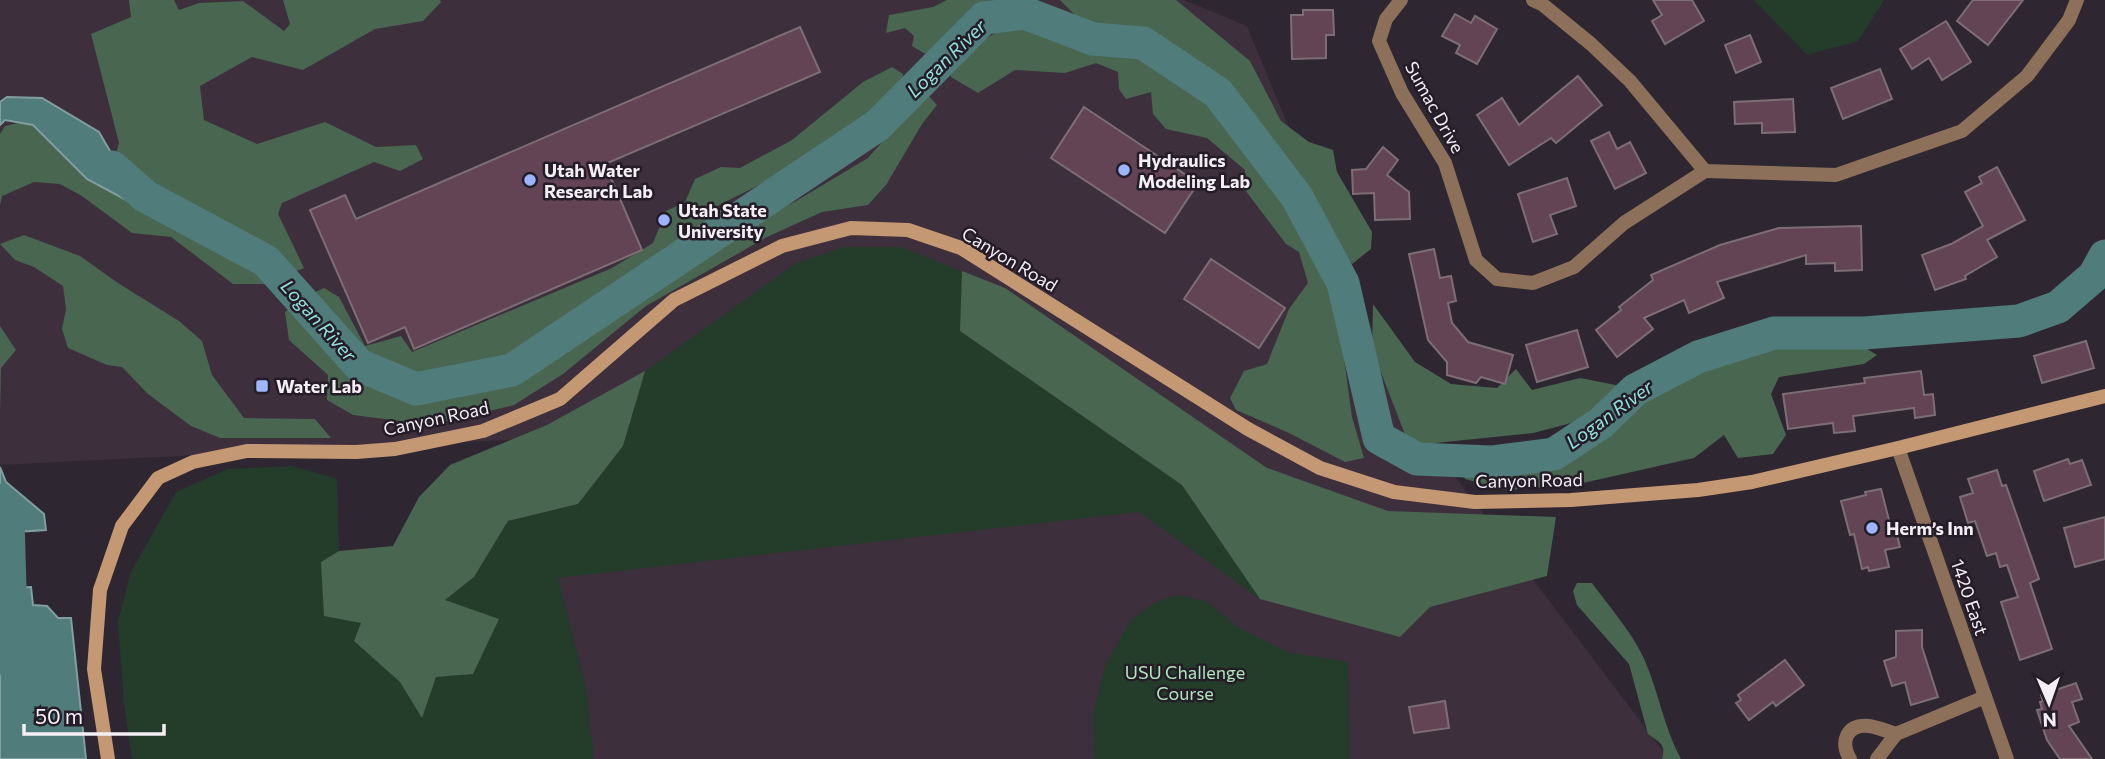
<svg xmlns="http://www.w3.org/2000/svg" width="2105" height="759" viewBox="0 0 2105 759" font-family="Commissioner,sans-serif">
<rect width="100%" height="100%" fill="#2e2630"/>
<!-- education -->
<path fill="#3d2f3c" d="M0 0H1184L1247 26 1407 413 1669 759H251L685 431 0 465Z"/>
<!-- green -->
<g fill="#243d2b">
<path d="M1754 0H1884L1858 41 1807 55Z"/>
<path d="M844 247H900L962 271 960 331 1182 485 1260 599 1139 512 558 578 586 688 594 759H132L124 704 118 621 131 572 176 492 228 469 292 466 337 479 339 551 321 562 362 623 354 640 444 601 474 577 508 521 578 504 623 446 645 371 796 263Z"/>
<path d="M1177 595 1206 601 1241 629 1287 652 1348 662 1350 759H1094L1093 715 1105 666 1130 621 1156 602Z"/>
</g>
<!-- forest -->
<g fill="#496651">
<path d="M129 0H174L179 10 199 3 243 1 284 31 290 24 283 0H440L441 2 423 21 375 29 303 70 252 57 200 86 204 120 257 144 325 122 376 147 416 145 423 159 400 171 374 162 282 203 278 214 304 268 265 284H233L171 237 132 233 82 196 60 184 34 182 2 196 0 205V134L5 126 35 119 109 176 119 143 91 34 131 17Z"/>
<path d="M947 0H1001C972 3 946 35 927 55L912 46 914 36 905 28 886 33 889 15 933 7Z"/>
<path d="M1060 0H1176L1250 61 1281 121 1309 142 1333 150 1337 172 1372 232 1371 249 1352 264 1322 229 1332 271 1352 417 1364 458 1345 462 1289 433 1236 410 1230 398 1244 371 1267 364 1289 309 1308 283 1299 252 1286 244 1245 190V170L1207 138 1166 129 1153 114 1151 92 1126 99 1119 89 1118 72 1096 63 1065 73 1015 70 978 93 951 77 950 67 967 50 1007 26 1035 22 1111 50 1123 47 1120 32 1076 16Z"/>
<path d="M892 67 903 74 904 87 880 117 821 154 719 205 692 241 609 292 582 318 592 326 628 304 703 249 796 201 868 158 918 101 929 96 937 105 922 124 886 185 868 205 822 212 767 237 646 306 563 374 514 405 422 427 408 422 353 415 327 400 328 375 289 340 285 312 305 297 324 288 339 297 365 346 401 336 412 352 612 268 653 243 666 211 685 202 695 179 721 167 740 168 792 140 863 82Z"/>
<path d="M24 235 80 256 118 283 179 321 202 341 212 375 244 418 315 419 331 438H220L191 426 148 394 122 367 107 365 68 348 62 329 66 309 63 286 34 267 15 260 0 244Z"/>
<path d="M962 271 1005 288 1267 468 1388 511 1556 517 1547 576 1430 607 1400 637 1260 599 1182 485 960 331Z"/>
<path d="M1373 304 1415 362 1451 384 1497 388 1516 369 1532 390 1580 378 1626 387 1631 405 1679 378 1769 346 1852 340 1877 355 1864 364 1779 377 1771 394 1786 435 1773 454 1738 458 1724 435 1694 458 1574 485 1505 490 1465 479 1462 470 1471 465 1505 466 1575 457 1583 427 1579 421 1533 433 1416 445 1406 437 1372 349Z"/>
<path d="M0 326 16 350 1 368 0 415Z"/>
<path d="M645 371 623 446 578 504 508 521 474 577 445 600 499 619 473 674 436 677 422 718 400 682 354 641 361 623 324 616 321 562 339 551 393 546 419 497 450 465 547 425Z"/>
<path d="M1577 583H1592C1609 606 1634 635 1645 661 1659 693 1664 728 1681 759H1662C1667 745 1658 741 1648 734L1629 664 1577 605 1573 591Z"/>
</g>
<!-- water -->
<g fill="#507c7b" stroke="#819ea0" stroke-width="2">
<path d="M7 97 42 98 99 132 114 158 167 222 87 179 33 125 5 120 0 125V102Z"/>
<path d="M0 467 6 482 44 514 46 530 0 533Z"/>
<path d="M31 587 33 605 47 606 58 618H71L86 759H0V588Z"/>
</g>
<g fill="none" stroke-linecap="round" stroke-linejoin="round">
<!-- river -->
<g stroke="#507c7b" stroke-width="33">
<path d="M112 167 145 196 266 261 359 365 416 389 512 370 878 125 984 18 1025 13 1093 39 1143 43 1218 93 1297 197 1343 283 1379 438 1417 459 1491 462 1554 454 1601 423 1635 390 1698 357 1774 333H1864L2019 321 2058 307 2094 276 2105 256"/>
<path d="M0 500 8 519 10 588 0 658"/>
</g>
</g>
<!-- building -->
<g fill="#634454" stroke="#7c6e74" stroke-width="2">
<path d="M1653 0H1692L1704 21 1665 44 1652 21 1662 15Z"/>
<path d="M1973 0H2023L1988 45 1957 21Z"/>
<path d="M1303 10H1333L1334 35H1326V58L1292 59 1291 15H1303Z"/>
<path d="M1455 14 1471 23 1475 16 1497 29 1477 64 1456 53 1460 45 1442 36Z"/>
<path d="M1946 21 1971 62 1942 80 1929 58 1912 69 1900 49Z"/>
<path d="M800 27 820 72 605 164 642 250 414 349 405 327 368 343 310 210 345 195 356 219Z"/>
<path d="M1750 35 1761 62 1736 73 1725 45Z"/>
<path d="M1880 69 1892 99 1843 119 1831 88Z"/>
<path d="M1578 76 1602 105 1556 143 1551 138 1509 165 1477 115 1502 98 1519 125Z"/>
<path d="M1793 99 1795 132 1762 133V123L1735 124 1734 102Z"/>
<path d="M1084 107 1198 183 1165 233 1051 158Z"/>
<path d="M1609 132 1617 149 1630 142 1646 173 1615 189 1591 141Z"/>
<path d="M1383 147 1398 160 1387 175 1409 192 1410 219 1375 220 1374 193 1353 194 1352 170 1366 169Z"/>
<path d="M1997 167 2025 220 1987 240 1997 257 1965 276 1966 279 1935 290 1922 255 1951 244 1983 226 1965 192 1982 183 1979 177Z"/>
<path d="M1567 178 1576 206 1550 215 1557 234 1533 242 1518 194Z"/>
<path d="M1861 226 1862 270 1835 271V263L1806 264V255L1717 282 1724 298 1689 313 1684 300 1644 318 1653 329 1617 357 1596 330 1621 310 1619 307 1653 280 1651 275 1720 245 1779 228Z"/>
<path d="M1434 249 1440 278 1451 276 1456 301 1448 303 1452 323 1468 342 1513 355 1505 384 1481 377 1476 383 1447 375V362L1428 340 1409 254Z"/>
<path d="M1211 259 1285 308 1259 348 1184 299Z"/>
<path d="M1577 330 1588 367 1537 382 1526 345Z"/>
<path d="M2086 341 2094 368 2042 383 2034 356Z"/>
<path d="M1921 371 1924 395 1933 394 1935 415 1915 418 1914 408 1853 416 1855 431 1834 433 1833 423 1788 429 1783 394 1865 383 1864 378Z"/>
<path d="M2068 459 2070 464 2082 460 2091 485 2044 501 2034 471Z"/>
<path d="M1997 470 2002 486 2006 485 2039 579 2030 583 2052 649 2020 660 2001 602 2018 597 2007 565 2000 567 1996 553 1987 556 1975 521 1968 523 1960 497 1973 493 1968 479Z"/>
<path d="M1881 489 1890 524 1894 523 1900 547 1885 550 1889 567 1869 571 1868 567 1862 569 1854 534 1850 535 1841 501 1866 495 1865 492Z"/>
<path d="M2105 517V559L2075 567 2064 528Z"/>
<path d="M1922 630V647L1938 697 1911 705 1905 682 1892 686 1884 661 1896 657V631Z"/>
<path d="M1785 660 1804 685 1776 706 1773 702 1749 720 1736 703 1741 700 1738 695Z"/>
<path d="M2076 683 2082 699 2072 702 2079 722 2069 726 2092 759H2060L2047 740 2037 710 2042 709 2040 702 2043 701 2041 695Z"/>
<path d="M1445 701 1449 728 1414 733 1409 707Z"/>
</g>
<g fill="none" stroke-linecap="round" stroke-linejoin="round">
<!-- street -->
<g stroke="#8c705a" stroke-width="14">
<path d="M1401 0 1386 19 1379 41 1402 93 1445 163 1476 260 1497 279 1533 283 1574 267 1624 223 1705 171"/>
<path d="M1533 0 1542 4 1591 44 1630 81 1705 171 1836 175 1962 131 2027 76 2069 20 2077 0"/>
<path d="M1898 448 2007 759"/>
<path d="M1896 734 1985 697"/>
<path d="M1850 759C1840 742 1846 724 1869 726 1877 727 1887 731 1896 734L1877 759"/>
</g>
<!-- secondary -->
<path stroke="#c59874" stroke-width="14" d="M108 759 94 669 100 590 122 526 158 478 193 462 247 451 356 452 395 449 483 431 560 399 674 300 782 246 851 228 908 230 961 248 1248 429 1320 468 1394 492 1475 502 1571 500 1698 490 1752 482 1898 448 2105 396"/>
</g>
<!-- markers -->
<g fill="#9eb4fd" stroke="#241c26" stroke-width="2.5">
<circle cx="1124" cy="170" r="7"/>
<circle cx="530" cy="180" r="7"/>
<circle cx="664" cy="220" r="7"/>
<rect x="255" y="379" width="14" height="14" rx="3.5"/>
<circle cx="1872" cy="528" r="7"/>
</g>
<g text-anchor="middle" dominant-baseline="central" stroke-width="5" stroke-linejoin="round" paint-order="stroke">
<!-- street labels -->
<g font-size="18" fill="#f4eff5" stroke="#241c26">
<text transform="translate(1435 107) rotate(61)">Sumac Drive</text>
<text transform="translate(1010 259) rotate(31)">Canyon Road</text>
<text transform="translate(436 418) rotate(-12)">Canyon Road</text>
<text transform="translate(1529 480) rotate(-1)">Canyon Road</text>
<text transform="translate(1970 597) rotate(71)">1420 East</text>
</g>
<!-- poi labels -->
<g font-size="18" font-weight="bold" fill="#f4eff5" stroke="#241c26" text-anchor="start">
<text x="1138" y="160">Hydraulics<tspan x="1138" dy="21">Modeling Lab</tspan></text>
<text x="544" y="170">Utah Water<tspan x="544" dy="21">Research Lab</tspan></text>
<text x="678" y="210">Utah State<tspan x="678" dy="21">University</tspan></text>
<text x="276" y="386">Water Lab</text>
<text x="1886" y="528">Herm’s Inn</text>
</g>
<!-- park labels -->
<g font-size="18" fill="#afe5bd" stroke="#241c26">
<text x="1185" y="672">USU Challenge<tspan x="1185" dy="21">Course</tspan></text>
</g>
<!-- water labels -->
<g font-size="19" font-style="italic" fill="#92e1e0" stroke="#241c26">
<text transform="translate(946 58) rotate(-44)">Logan River</text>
<text transform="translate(319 320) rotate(48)">Logan River</text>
<text transform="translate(1609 414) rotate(-36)">Logan River</text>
</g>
</g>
<!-- north arrow -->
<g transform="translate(2049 703) rotate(178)" stroke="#241c26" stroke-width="5" paint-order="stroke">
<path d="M0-5L12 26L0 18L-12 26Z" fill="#f4eff5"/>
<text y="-10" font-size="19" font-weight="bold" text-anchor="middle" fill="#f4eff5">N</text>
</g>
<!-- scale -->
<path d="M24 724v10h140v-10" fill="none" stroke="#f4eff5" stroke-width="3.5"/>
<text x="35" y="724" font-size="21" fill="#f4eff5" stroke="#241c26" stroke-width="5" paint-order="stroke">50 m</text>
</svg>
